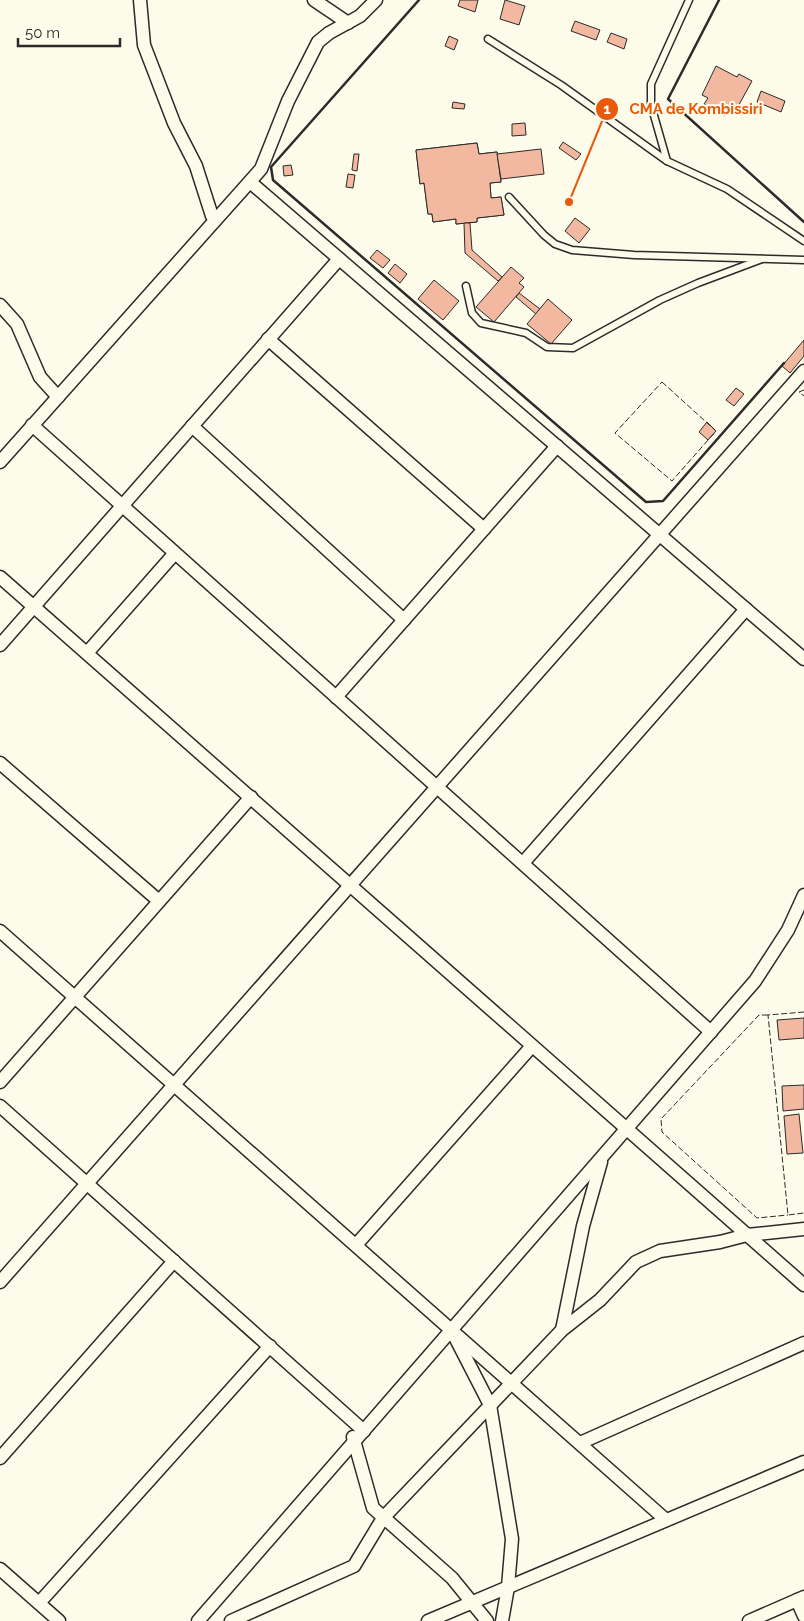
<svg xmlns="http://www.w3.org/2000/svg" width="804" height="1621" viewBox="0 0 804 1621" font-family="Raleway,sans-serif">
<rect width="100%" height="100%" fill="#fdfbea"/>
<!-- building -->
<g fill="#f2b8a0" stroke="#2b2b2b" fill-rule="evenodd">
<path d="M460 0H478L475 12 458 6Z"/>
<path d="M505 0 525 6 519 25 500 19Z"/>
<path d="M575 21 600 30 596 40 571 31Z"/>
<path d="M611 33 627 39 624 49 607 42Z"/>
<path d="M449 36 458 40 454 50 445 46Z"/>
<path d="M716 66 737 77 739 74 752 81 735 112 729 108 724 116 704 104 708 98 702 95Z"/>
<path d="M761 91 785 101 781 112 757 102Z"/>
<path d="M453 102 465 104 464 109 452 108Z"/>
<path d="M525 123 526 135 512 136V124Z"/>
<path d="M563 142 581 154 576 160 559 148Z"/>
<path d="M477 143 479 154 497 152 501 182 490 183 491 198 501 197 504 215 477 218V222L456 224V219L433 222 432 214H428L424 183 420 184 416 150ZM473 172 477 204 441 207 437 176 447 175 449 193 463 192 461 173Z"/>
<path d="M477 143 479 154 497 152 501 182 490 183 491 198 501 197 504 215 477 218V222L456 224V219L433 222 432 214H428L424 183 420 184 416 150Z"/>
<path d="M541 149 544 174 501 179 497 154Z"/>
<path d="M354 154H359L357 171 352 170Z"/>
<path d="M291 165 293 175 284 176 283 166Z"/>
<path d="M348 174 355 175 353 188 346 187Z"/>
<path d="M575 218 590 229 579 243 565 231Z"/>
<path d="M464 223H470L472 250 502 277 498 281 465 253Z"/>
<path d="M377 250 390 260 383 268 370 258Z"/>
<path d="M395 264 407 274 400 283 388 273Z"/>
<path d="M511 267 524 278 519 283 524 287 494 322 476 307Z"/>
<path d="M434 280 459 301 443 320 418 299Z"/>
<path d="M519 293 540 309 536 314 516 297Z"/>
<path d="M548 299 572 320 551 344 527 324Z"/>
<path d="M804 340V356L790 373 782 366Z"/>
<path d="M736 388 744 394 734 406 726 400Z"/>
<path d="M707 422 716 431 708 440 699 432Z"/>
<path d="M804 1018V1038L779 1040 777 1020Z"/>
<path d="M804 1085V1109L783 1111 782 1086Z"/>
<path d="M799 1114 803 1153 787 1154 784 1116Z"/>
</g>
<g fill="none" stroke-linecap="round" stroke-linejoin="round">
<defs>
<g id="lane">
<path d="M488 39 561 85 667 161 727 189 804 241"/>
<path d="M667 161 651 105V84L689 0"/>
<path d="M509 197 544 235 555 244 572 250 634 255 804 260"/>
<path d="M466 286 472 313 481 323 526 333 547 347 573 348 660 300 698 283 762 259"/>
</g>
<g id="street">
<path d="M140 0 144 45 174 123 196 166 212 216"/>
<path d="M314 0 348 23"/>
<path d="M250 182 804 659"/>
<path d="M0 305 17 324 40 377 58 397"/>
<path d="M268 339 484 529"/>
<path d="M32 425 711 1032"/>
<path d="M192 426 404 620"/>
<path d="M0 462 261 169 288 101 318 42 329 33 360 16 376 0"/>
<path d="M0 577 804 1285"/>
<path d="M0 645 339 259"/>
<path d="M87 653 175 553"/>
<path d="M336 697 557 446"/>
<path d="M0 763 159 901"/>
<path d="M523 863 746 609"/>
<path d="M0 931 666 1520"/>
<path d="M0 1082 251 797"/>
<path d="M0 1106 364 1431"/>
<path d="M356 1245 532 1046"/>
<path d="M0 1282 804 371"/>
<path d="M562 1330 583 1226 601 1162"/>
<path d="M455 1337 490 1405 512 1539 508 1587 502 1621"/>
<path d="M353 1437 373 1508 452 1578 487 1621"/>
<path d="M580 1443 804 1343"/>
<path d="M0 1458 174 1261"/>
<path d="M0 1569 59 1621"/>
<path d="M797 1600 804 1616"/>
<path d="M39 1603 270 1346"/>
<path d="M198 1621 755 981 788 930 804 895"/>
<path d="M231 1621 354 1566 383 1518 562 1330 600 1300 636 1262 660 1251 720 1242 747 1235 804 1229"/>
<path d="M428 1621 804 1462"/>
<path d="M749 1621 804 1597"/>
</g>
</defs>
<!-- lane casing -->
<use href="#lane" stroke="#2b2b2b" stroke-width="9"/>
<!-- street casing -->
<use href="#street" stroke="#2b2b2b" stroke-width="15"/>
<!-- lane -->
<use href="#lane" stroke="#fdfbea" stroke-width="6"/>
<!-- street -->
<use href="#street" stroke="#fdfbea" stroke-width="12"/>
<!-- fence -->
<g stroke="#2b2b2b" stroke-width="1" stroke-dasharray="6 2.5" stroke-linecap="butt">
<path d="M662 382 716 431 672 481 615 433Z"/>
<path d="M804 390 799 392 804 396"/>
<path d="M804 1012 768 1015 788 1215 804 1213"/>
<path d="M768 1015H759L661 1119 662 1132 757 1218 788 1215"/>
</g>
<!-- wall -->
<g stroke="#2b2b2b" stroke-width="2.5">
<path d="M419 0 271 167 273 180 646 502 663 501 784 363"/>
<path d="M719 0 668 99 804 222"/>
</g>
</g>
<!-- callouts -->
<path fill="none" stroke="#e8590c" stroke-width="2" d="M569 202L607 109"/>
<g fill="#e8590c" stroke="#fdfbea" stroke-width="2">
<circle cx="569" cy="202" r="5"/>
<circle cx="607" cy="109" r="12"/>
</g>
<g font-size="15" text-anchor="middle" font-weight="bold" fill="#fff">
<text x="607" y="114">1</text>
</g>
<g font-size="15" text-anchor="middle" font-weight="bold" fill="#e8590c" stroke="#fdfbea" stroke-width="4" stroke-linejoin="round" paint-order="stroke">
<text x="696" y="114">CMA de Kombissiri</text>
</g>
<!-- scale -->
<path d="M18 38v8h102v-8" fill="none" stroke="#2b2b2b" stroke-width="2.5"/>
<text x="25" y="38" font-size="15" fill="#2b2b2b" stroke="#fdfbea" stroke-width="4" paint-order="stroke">50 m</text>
</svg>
